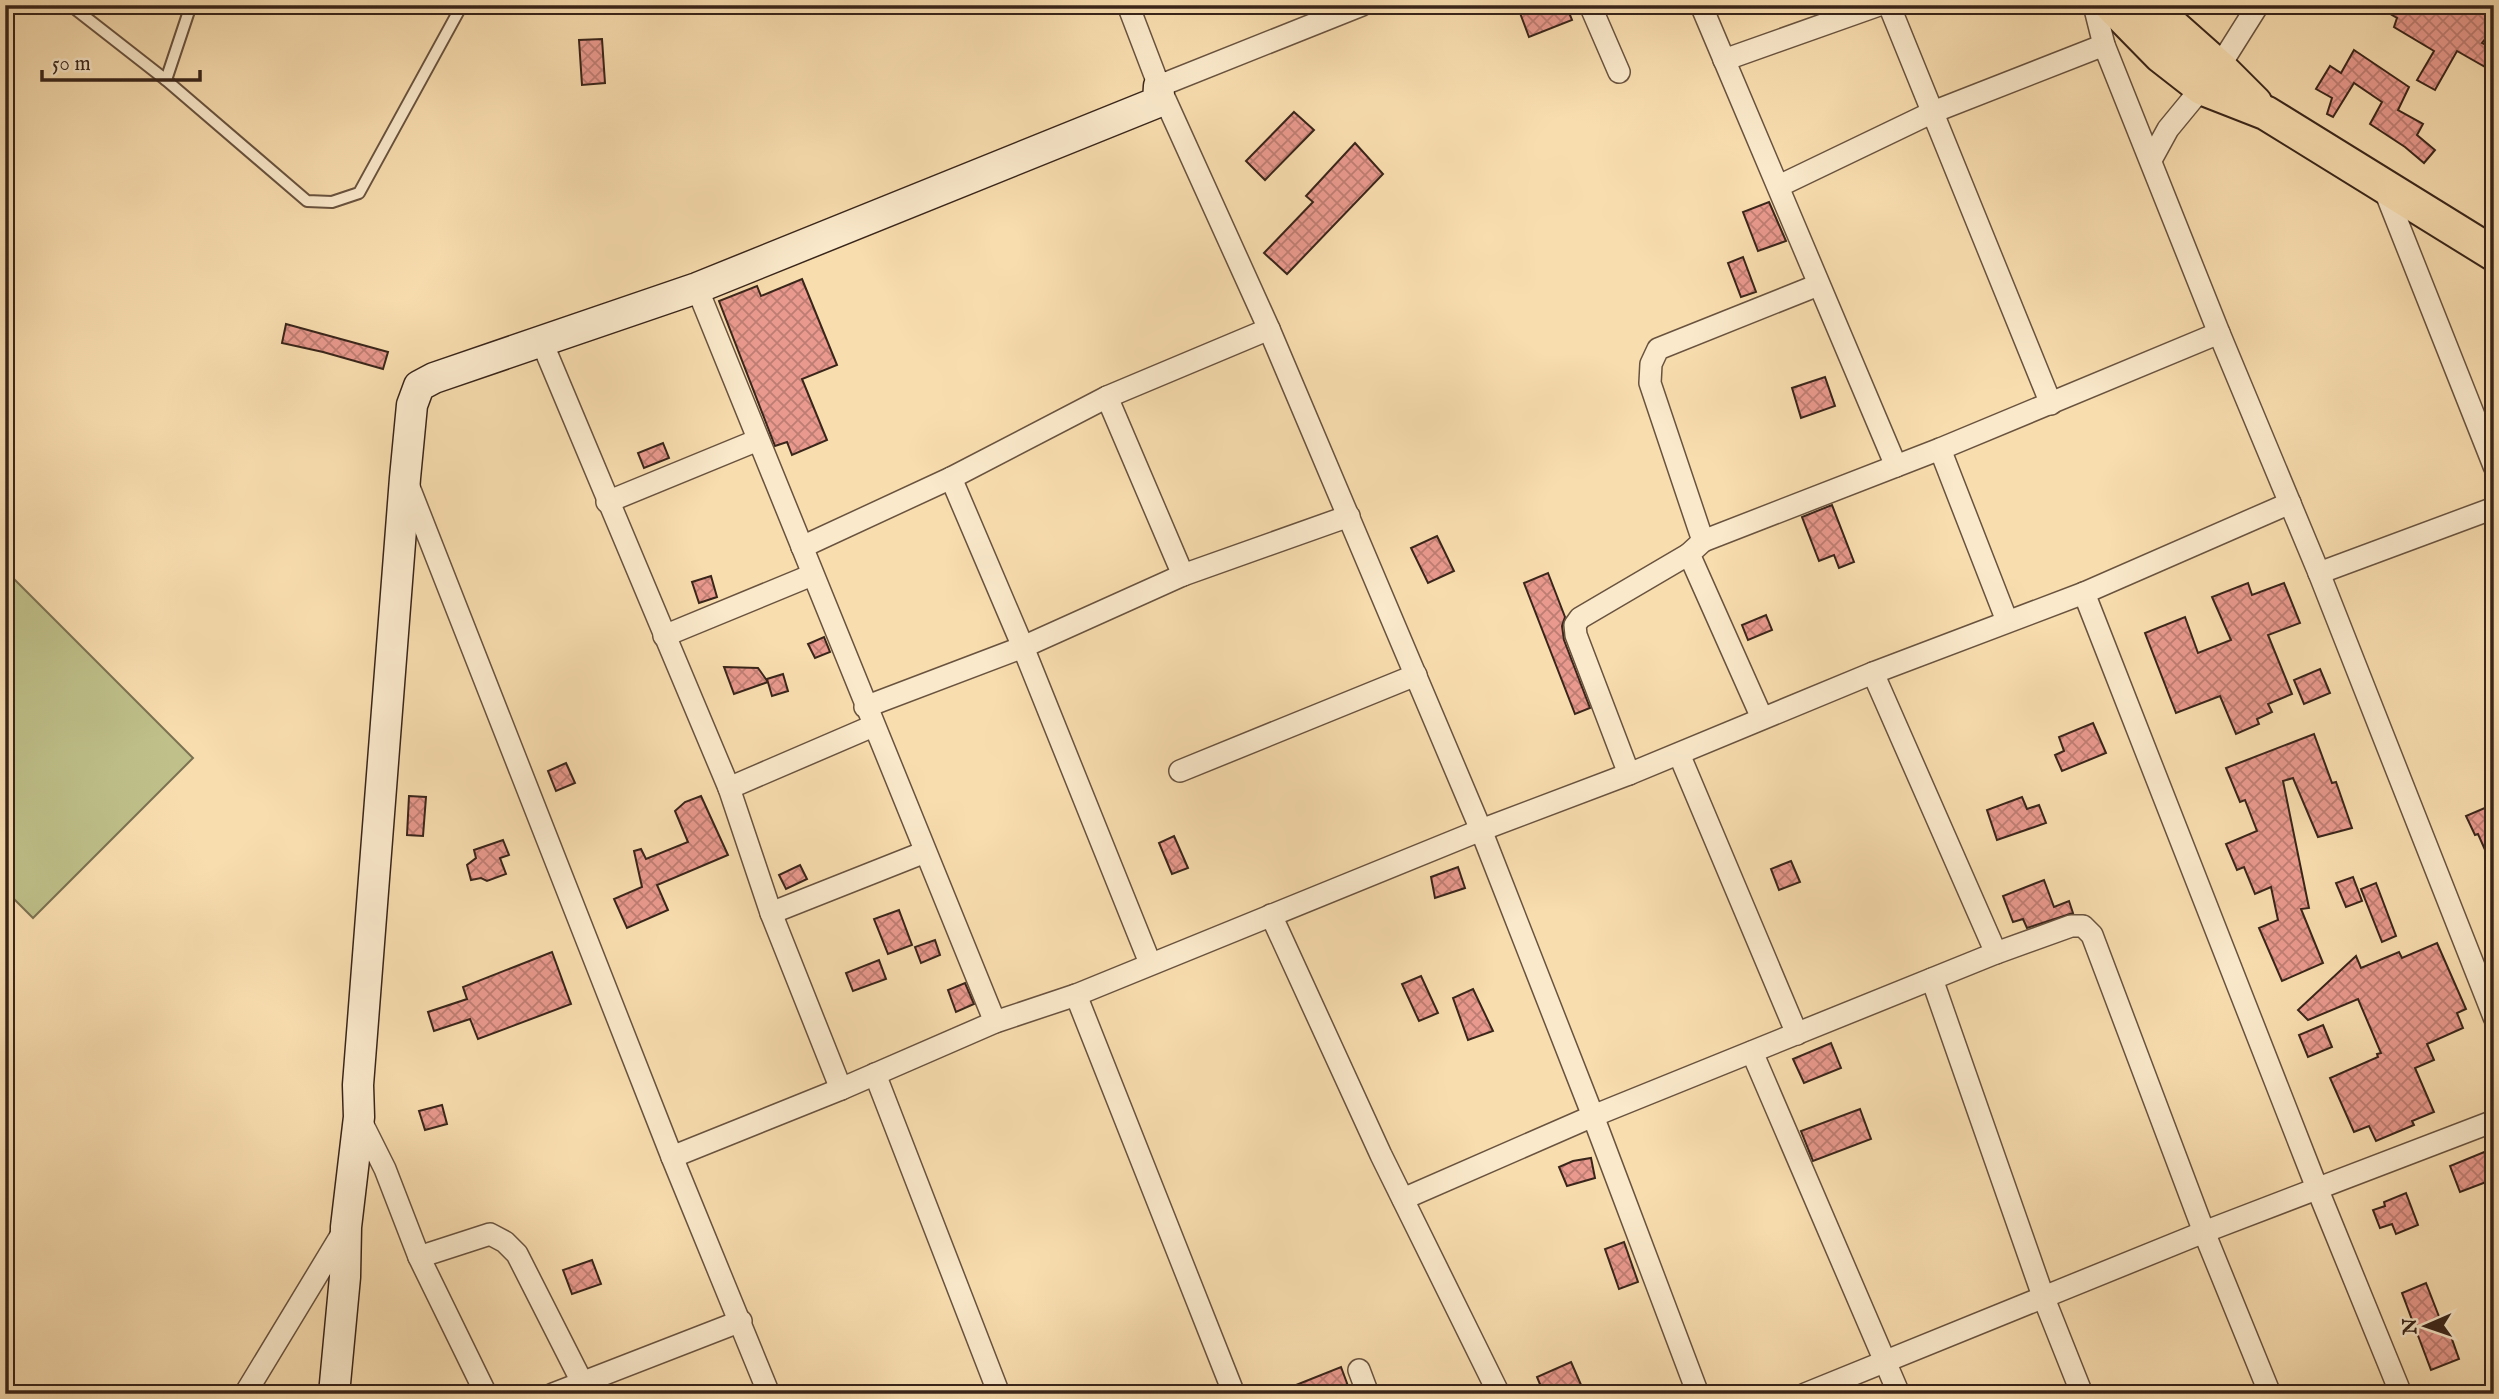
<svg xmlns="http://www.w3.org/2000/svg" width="2499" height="1399" viewBox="0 0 2499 1399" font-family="'IM FELL English',serif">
<defs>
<pattern id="building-cross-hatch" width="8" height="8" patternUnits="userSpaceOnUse" patternTransform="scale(1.75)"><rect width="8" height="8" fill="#e9998d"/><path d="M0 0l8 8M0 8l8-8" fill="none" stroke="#be7d72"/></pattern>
</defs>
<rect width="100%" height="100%" fill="#f8ddaf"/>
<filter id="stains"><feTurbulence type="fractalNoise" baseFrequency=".00286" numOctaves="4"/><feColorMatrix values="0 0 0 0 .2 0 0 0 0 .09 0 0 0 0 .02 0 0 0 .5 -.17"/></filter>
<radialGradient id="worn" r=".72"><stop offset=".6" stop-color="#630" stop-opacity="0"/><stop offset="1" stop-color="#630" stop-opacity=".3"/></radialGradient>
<!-- pitch -->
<path fill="#bfc08a" stroke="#7c7252" stroke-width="2" d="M5 570 193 758 33 918 5 890Z"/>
<!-- building -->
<g fill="url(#building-cross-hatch)" stroke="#39251a" stroke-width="2">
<path d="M1517 5H1566L1572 20 1529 37Z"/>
<path d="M2375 5H2488L2494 10V28L2482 43 2494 49V72L2457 51 2435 90 2417 80 2434 51 2394 27 2397 18Z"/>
<path d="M602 39 605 83 582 85 579 40Z"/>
<path d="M2354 50 2409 87 2398 110 2423 124 2417 135 2435 150 2424 163 2405 147 2370 124 2382 102 2354 83 2333 117 2327 114 2332 98 2316 89 2330 66 2341 73Z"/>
<path d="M1294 112 1314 130 1265 180 1246 161Z"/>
<path d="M1355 143 1383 174 1287 274 1264 253 1313 202 1306 196Z"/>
<path d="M1769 202 1786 241 1758 251 1743 212Z"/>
<path d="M1743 257 1756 292 1741 297 1728 263Z"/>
<path d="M802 279 837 365 802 379 827 440 792 455 787 442 775 446 719 301 757 286 761 296Z"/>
<path d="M286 324 388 352 383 369 323 352 282 343Z"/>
<path d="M1825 377 1835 406 1801 418 1792 388Z"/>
<path d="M663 443 669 458 644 468 638 453Z"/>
<path d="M1832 505 1854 562 1839 568 1834 555 1819 561 1802 517Z"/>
<path d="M1437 536 1454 571 1428 583 1411 548Z"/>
<path d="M1548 573 1565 617 1562 626 1564 640 1590 708 1575 714 1524 583Z"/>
<path d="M711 576 717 597 699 603 692 582Z"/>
<path d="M2248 583 2252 595 2284 583 2300 623 2268 635 2292 694 2268 704 2272 712 2257 719 2259 724 2236 734 2220 696 2176 713 2145 633 2185 617 2198 653 2231 640 2212 597Z"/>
<path d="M1766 615 1772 630 1748 640 1742 625Z"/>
<path d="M824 637 830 652 815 658 808 644Z"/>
<path d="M724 667 758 668 768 682 734 694Z"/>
<path d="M2320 669 2330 693 2304 704 2294 680Z"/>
<path d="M783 674 788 691 772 696 767 679Z"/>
<path d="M2093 723 2106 753 2062 771 2055 755 2064 751 2059 737Z"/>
<path d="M2314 734 2332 783 2336 782 2352 828 2318 837 2293 778 2283 781 2309 908 2301 909 2323 963 2282 981 2259 928 2278 920 2271 887 2255 894 2244 867 2237 870 2226 844 2257 831 2245 800 2240 802 2226 768Z"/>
<path d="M566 763 575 783 556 791 548 771Z"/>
<path d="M409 796 426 797 423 836 407 835Z"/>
<path d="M701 796 728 855 657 885 668 910 627 928 614 899 642 887 634 851 641 849 646 859 688 842 675 811 685 802Z"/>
<path d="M2022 797 2027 809 2039 805 2046 823 1997 840 1987 810Z"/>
<path d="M2494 804V870L2478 834 2475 835 2466 816Z"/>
<path d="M1174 836 1188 868 1172 874 1159 843Z"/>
<path d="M503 840 509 855 500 858 506 874 487 881 481 878 471 880 467 865 476 858 474 850Z"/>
<path d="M1791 861 1800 882 1779 890 1771 869Z"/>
<path d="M800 865 807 879 786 889 779 875Z"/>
<path d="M1458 867 1465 888 1435 898 1431 877Z"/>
<path d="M2353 877 2362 901 2346 907 2336 883Z"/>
<path d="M2044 880 2054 907 2069 901 2073 913 2027 928 2023 919 2013 922 2003 896Z"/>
<path d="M2376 883 2396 936 2382 942 2361 889Z"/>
<path d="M899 910 912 945 888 954 874 919Z"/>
<path d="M935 940 940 955 921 963 915 947Z"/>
<path d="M2437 943 2466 1009 2457 1013 2463 1028 2427 1044 2434 1060 2415 1068 2434 1112 2412 1121 2414 1125 2376 1141 2369 1126 2354 1132 2330 1078 2378 1057 2377 1054 2381 1053 2358 999 2308 1020 2298 1010 2356 956 2361 968 2399 952 2402 958Z"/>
<path d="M552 952 571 1004 478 1039 470 1019 434 1031 428 1012 467 999 463 987Z"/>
<path d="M879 960 886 979 853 991 846 973Z"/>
<path d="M1421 976 1438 1013 1419 1021 1402 984Z"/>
<path d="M965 983 974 1004 956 1012 948 990Z"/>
<path d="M1473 989 1493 1031 1468 1040 1453 998Z"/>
<path d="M2323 1025 2332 1047 2308 1057 2299 1035Z"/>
<path d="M1831 1043 1841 1068 1804 1083 1793 1059Z"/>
<path d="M442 1105 447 1124 425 1130 419 1111Z"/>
<path d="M1860 1109 1871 1139 1813 1161 1801 1131Z"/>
<path d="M2494 1148V1179L2460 1192 2450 1166Z"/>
<path d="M1591 1158 1595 1178 1567 1186 1559 1167 1573 1161Z"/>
<path d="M2406 1193 2418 1225 2396 1234 2392 1224 2380 1228 2373 1210 2385 1206 2384 1202Z"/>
<path d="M1624 1242 1638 1282 1619 1289 1605 1249Z"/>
<path d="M592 1260 601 1284 572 1294 563 1270Z"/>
<path d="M2426 1283 2445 1332 2449 1331 2459 1359 2431 1370 2402 1293Z"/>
<path d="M1571 1362 1582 1387 1566 1394H1544L1537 1377Z"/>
<path d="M1341 1367 1351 1394H1276V1393Z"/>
</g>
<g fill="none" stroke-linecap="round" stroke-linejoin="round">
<defs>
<g id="lane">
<path d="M70 5 166 80 307 201 332 202 359 193 462 5"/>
<path d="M166 80 191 5"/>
</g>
<g id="street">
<path d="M1128 5 1159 86 1269 329 1481 830 1593 1116 1698 1394"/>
<path d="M1590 5 1619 72"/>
<path d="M1701 5C1766 159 1830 313 1896 466"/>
<path d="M1889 5 2051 404"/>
<path d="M2094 5 2104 45 2219 333 2319 573 2494 1017"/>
<path d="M1724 60 1879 5"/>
<path d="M1159 86 1362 5"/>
<path d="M2151 160 2168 129 2219 67 2258 5"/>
<path d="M1779 186 1933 112 2104 45"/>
<path d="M2383 186 2494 466"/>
<path d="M697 288 995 1022"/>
<path d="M541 340 729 788 771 913 841 1089"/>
<path d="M1107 397 1183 575"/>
<path d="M1940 449 2007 621"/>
<path d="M951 478 1023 647 1150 963"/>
<path d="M407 482 672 1157 769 1394"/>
<path d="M607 502 758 440"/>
<path d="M1703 541 1940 449 2219 333"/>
<path d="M802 547 951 478 1107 397 1269 329"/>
<path d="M2319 573 2494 508"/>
<path d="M2084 593 2317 1188 2401 1394"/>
<path d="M664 636 812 575"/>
<path d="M1873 673 1996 953"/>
<path d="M865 707 1023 647 1183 575 1349 516"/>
<path d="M1762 718 1689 554 1703 541 1650 383 1651 364 1658 349 1818 285"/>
<path d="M1679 754 1797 1034"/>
<path d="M1180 771 1416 675"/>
<path d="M1629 774 1576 635 1575 625 1580 618 1689 554"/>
<path d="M729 788 873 726"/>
<path d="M771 913 925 852"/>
<path d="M1271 915 1381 1155 1499 1394"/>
<path d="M1932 979 2043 1296 2082 1394"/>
<path d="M1076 995 1234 1394"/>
<path d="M1752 1052 1899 1394"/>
<path d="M875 1074 999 1394"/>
<path d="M359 1117 385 1169 419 1257 490 1234 505 1242 517 1254 582 1382 585 1394"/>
<path d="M672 1157 841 1089 995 1022 1076 995 1481 830 1629 774 1873 673 2084 593 2290 503"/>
<path d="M1403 1199 1593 1116 1996 953 2071 926H2083L2092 935 2204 1232 2270 1394"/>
<path d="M419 1257 486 1394"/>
<path d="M1359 1370 1368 1394"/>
<path d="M245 1394 345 1229"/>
<path d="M553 1394 741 1321"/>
<path d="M1805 1394 2204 1232 2494 1121"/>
</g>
<path id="secondary" d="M334 1394 345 1277 346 1227 359 1117 358 1085 405 478 412 405 419 386 434 378 697 288 1158 102 1159 86"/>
<g id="primary">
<path d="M2111 5 2161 56 2202 88 2266 113 2494 254"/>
<path d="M2149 5 2219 67 2255 103"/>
</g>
</defs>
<!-- lane casing -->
<use href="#lane" stroke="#69533f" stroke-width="14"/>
<!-- street casing -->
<use href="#street" stroke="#69533f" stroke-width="24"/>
<!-- secondary casing -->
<use href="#secondary" stroke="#39251a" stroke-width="33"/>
<!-- primary casing -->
<use href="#primary" stroke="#39251a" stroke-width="37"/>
<!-- lane -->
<use href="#lane" stroke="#fae9cb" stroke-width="10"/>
<!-- street -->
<use href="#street" stroke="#fae9cb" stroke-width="21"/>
<!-- secondary -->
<use href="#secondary" stroke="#fae9cb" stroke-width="30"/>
<!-- primary -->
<use href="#primary" stroke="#f8ddaf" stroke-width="33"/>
</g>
<!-- margin -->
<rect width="2499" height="1399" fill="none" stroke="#f8ddaf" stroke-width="28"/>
<rect x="7" y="7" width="2485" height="1385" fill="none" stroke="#39251a" stroke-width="3.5"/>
<rect x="14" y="14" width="2471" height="1371" fill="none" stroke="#39251a" stroke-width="2"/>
<!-- north arrow -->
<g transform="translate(2426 1326) rotate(268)" stroke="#fae9cb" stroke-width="5" paint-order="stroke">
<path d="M0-5L12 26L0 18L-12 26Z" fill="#39251a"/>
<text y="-10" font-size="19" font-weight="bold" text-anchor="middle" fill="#39251a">N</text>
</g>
<!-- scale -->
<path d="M42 70v10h158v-10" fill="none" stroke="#39251a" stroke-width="3.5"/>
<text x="52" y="70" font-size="21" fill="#39251a" stroke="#fae9cb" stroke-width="5" paint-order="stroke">50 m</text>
<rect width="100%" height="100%" filter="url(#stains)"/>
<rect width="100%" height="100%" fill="url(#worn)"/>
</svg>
